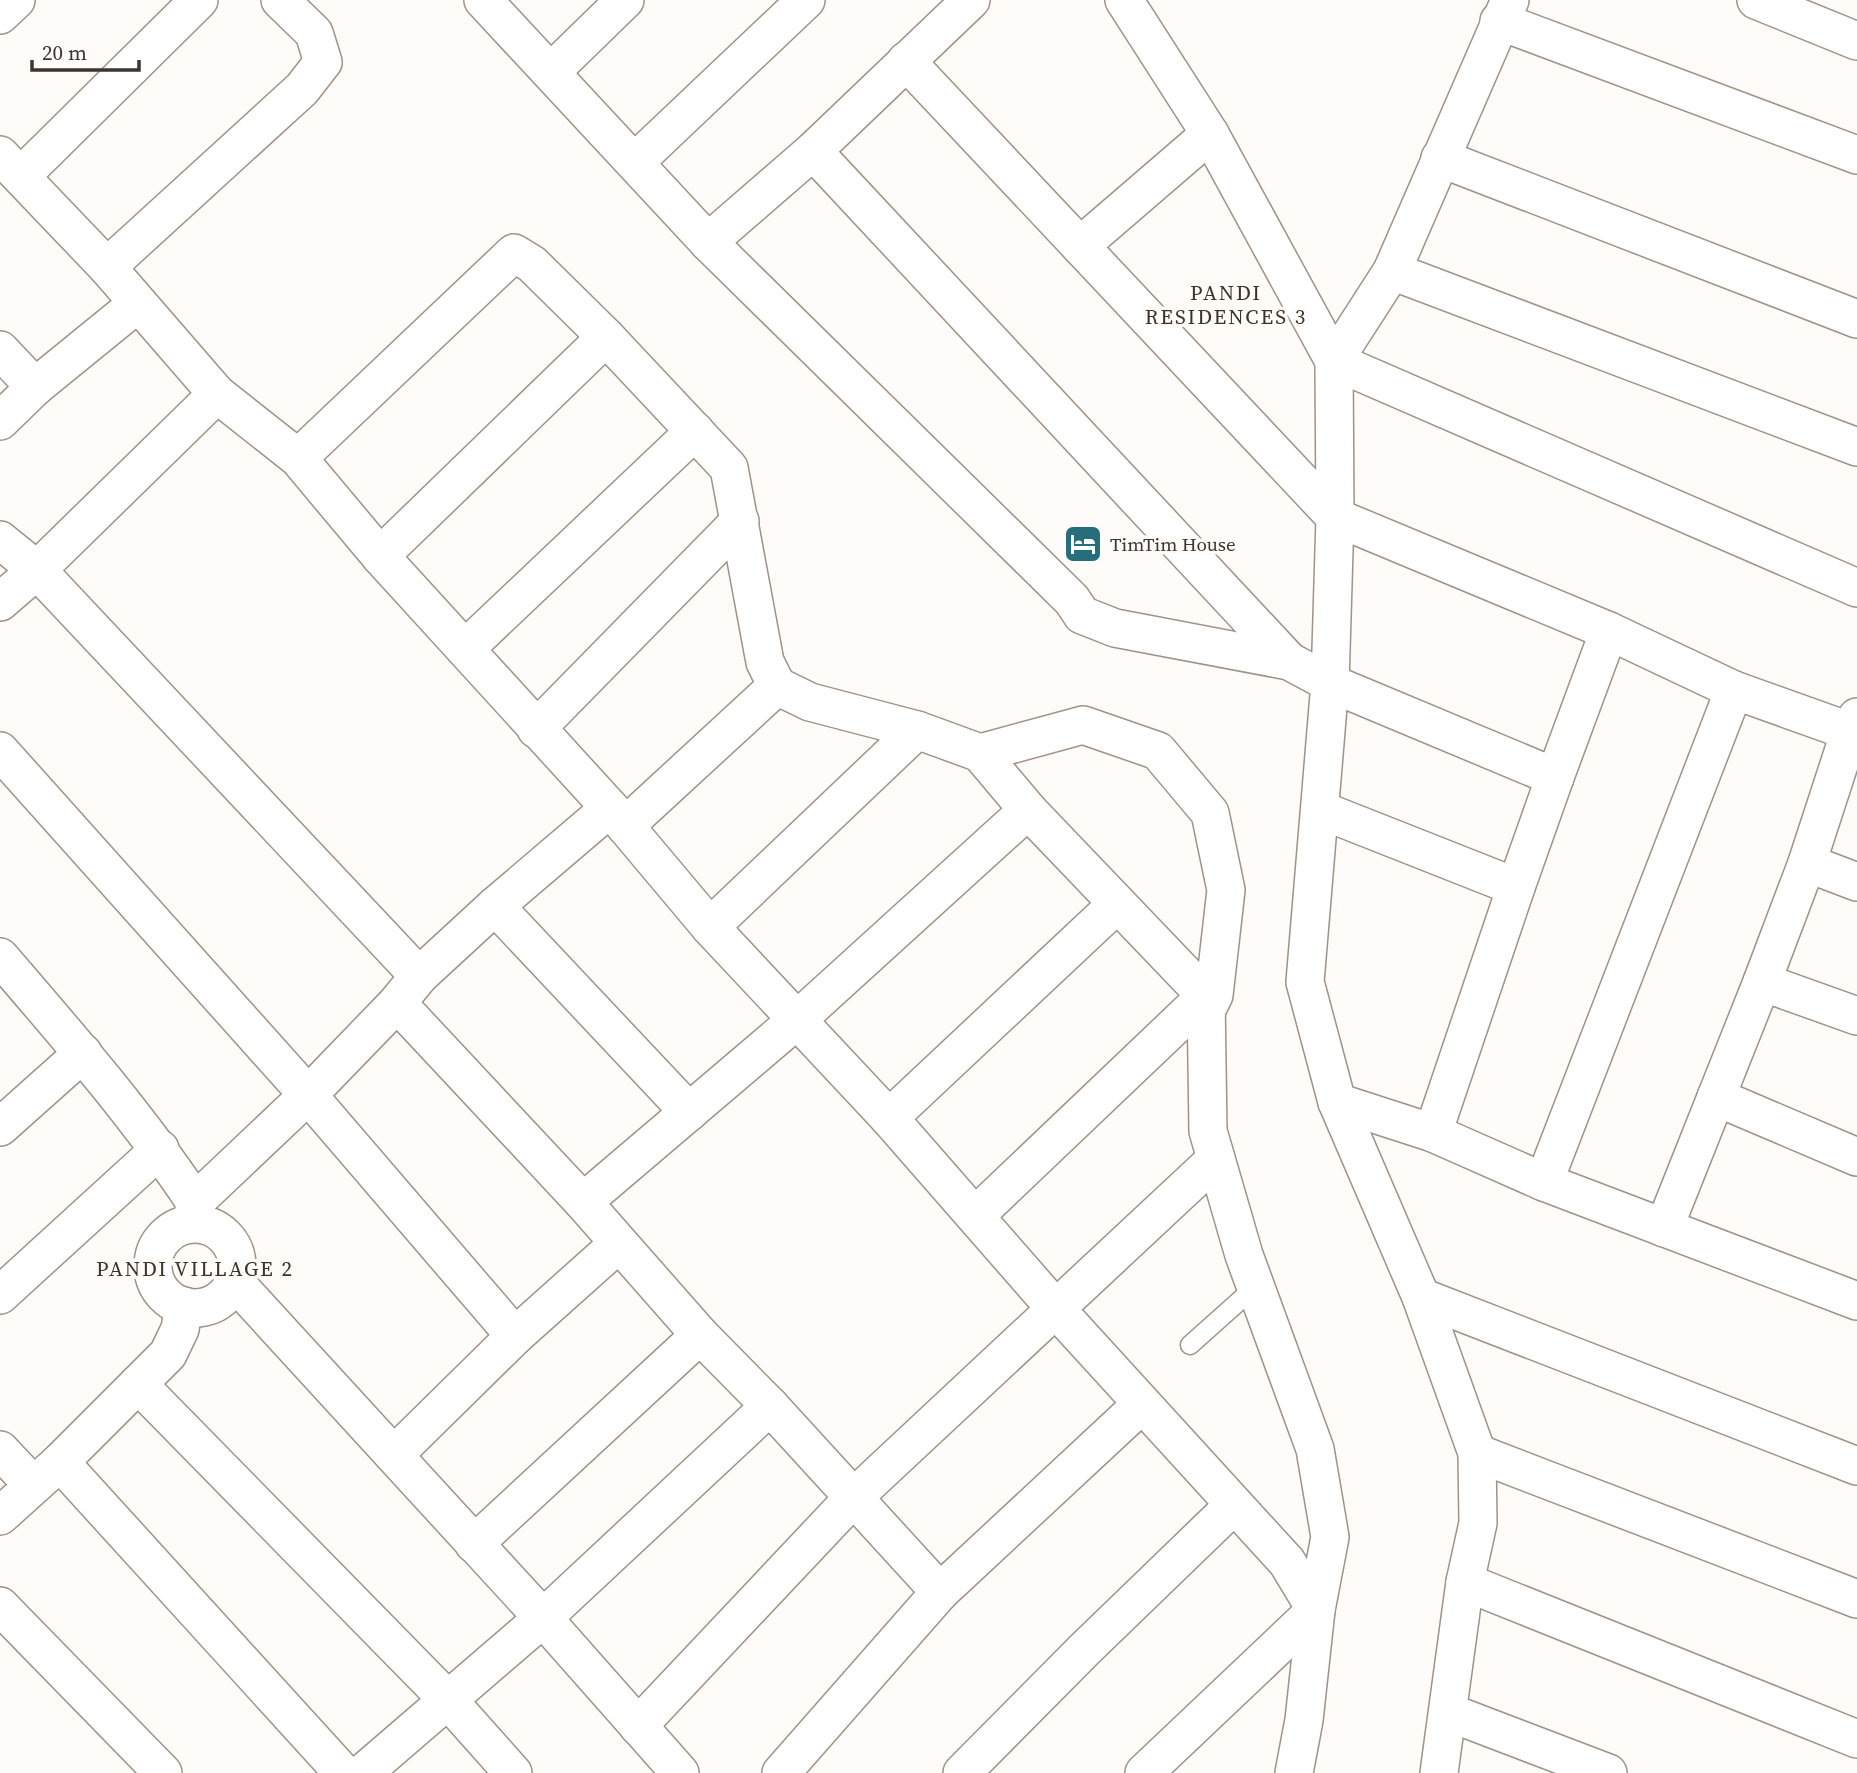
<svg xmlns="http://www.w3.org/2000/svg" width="1857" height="1773" viewBox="0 0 1857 1773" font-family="'Source Serif 4',serif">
<rect width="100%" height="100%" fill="#fefbf8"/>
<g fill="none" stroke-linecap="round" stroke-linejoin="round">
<defs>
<path id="service" d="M1190 1345 1255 1287"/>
<g id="minor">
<path d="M483 0 708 242 1072 600 1082 615 1115 628 1289 661 1330 683 1555 777 1609 631"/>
<path d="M1124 0 1210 134 1334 361 1857 588"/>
<path d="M1756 0 1857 41"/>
<path d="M0 15 16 0"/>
<path d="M1499 21 1857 155"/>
<path d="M906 61 1335 517 1609 631 1734 690 1857 734"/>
<path d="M551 72 625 0"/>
<path d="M813 151 1289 661"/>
<path d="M0 155 107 267 217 394 298 458 380 556 610 808 710 927 889 1118 1055 1308 1287 1562 1316 1610 1304 1720 1294 1773"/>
<path d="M1440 158 1857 319"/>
<path d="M635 162 806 0"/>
<path d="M21 176 199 0"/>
<path d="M708 242 813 151 971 0"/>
<path d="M1080 246 1210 134"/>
<path d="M107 267 302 89 323 62 314 33 280 0"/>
<path d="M1392 271 1857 447"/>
<path d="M0 350 35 387"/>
<path d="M0 421 35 387 137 304"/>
<path d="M298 458 514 253 532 264 606 337 729 468 765 662 777 686 625 826"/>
<path d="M0 540 37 570 419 976"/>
<path d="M380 556 606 337"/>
<path d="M0 602 37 570 217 394"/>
<path d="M465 649 695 431"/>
<path d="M777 686 810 702 917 730 980 753 1028 810 1206 996 1208 1131 1244 1255 1315 1449 1330 1537 1316 1610 1144 1773"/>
<path d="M536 729 740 521"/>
<path d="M0 751 308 1095 515 1336"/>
<path d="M980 753 1083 725 1158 751 1210 813 1226 890 1214 995 1207 1009"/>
<path d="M1321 810 1516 887 1555 777"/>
<path d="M1807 863 1857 882"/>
<path d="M495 906 689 1112"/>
<path d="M710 927 917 730"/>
<path d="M0 957C68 1036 137 1115 195 1202L192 1223"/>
<path d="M1762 982 1857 1016"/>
<path d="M397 1003 583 1202 700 1335 770 1406 940 1592"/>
<path d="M1716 1097 1857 1157"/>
<path d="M1337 1102 1433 1133 1544 1182 1857 1301"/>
<path d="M889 1118 1117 904"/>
<path d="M0 1127 83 1053"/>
<path d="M1433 1133 1516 887"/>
<path d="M1544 1182 1734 690"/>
<path d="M195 1202 308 1095 397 1003 419 976 495 906 610 808"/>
<path d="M583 1202 798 1019 1028 810"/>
<path d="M975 1216 1206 996"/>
<circle cx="195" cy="1266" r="42"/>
<path d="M1664 1228 1762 982 1807 863 1850 731 1857 717"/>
<path d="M234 1281 543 1618 680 1773"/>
<path d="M0 1295 160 1149"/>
<path d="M1421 1297 1857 1466"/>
<path d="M138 1384 448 1700 513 1773"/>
<path d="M0 1450 33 1485"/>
<path d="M1477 1453 1857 1599"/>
<path d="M395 1454 515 1336 618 1244"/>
<path d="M60 1462 343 1773"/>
<path d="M0 1516 60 1462 168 1354 180 1329 184 1306"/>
<path d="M474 1544 700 1335"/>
<path d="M1465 1582 1857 1739"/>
<path d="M0 1606 163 1773"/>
<path d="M1448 1712 1608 1773"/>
<path d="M638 1726 853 1498 1216 1159"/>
<path d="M363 1773 543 1618 770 1406"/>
<path d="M781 1773 940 1592 1142 1404"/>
<path d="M962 1773 1084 1650 1234 1505"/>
<path d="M1439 1773 1465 1582 1478 1523 1477 1453 1421 1297 1337 1102 1305 982 1330 683 1335 517 1334 361 1392 271 1510 0"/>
</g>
</defs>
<!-- service casing -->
<use href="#service" stroke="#a09286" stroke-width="21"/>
<!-- minor casing -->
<use href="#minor" stroke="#a09286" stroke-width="40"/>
<!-- service -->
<use href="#service" stroke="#fff" stroke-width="18"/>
<!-- minor -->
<use href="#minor" stroke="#fff" stroke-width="37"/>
</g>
<!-- icons -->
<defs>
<symbol id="hotel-square" viewBox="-11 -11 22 22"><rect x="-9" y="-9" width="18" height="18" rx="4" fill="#266e7b" stroke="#fefbf8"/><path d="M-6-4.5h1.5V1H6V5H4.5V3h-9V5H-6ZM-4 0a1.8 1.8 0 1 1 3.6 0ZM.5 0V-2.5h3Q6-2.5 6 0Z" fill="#fff"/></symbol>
</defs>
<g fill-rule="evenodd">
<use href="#hotel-square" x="1061" y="522" width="44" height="44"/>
</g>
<g text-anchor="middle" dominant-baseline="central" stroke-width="7" stroke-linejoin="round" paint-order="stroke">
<!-- poi labels -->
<g font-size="19" fill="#3c3631" stroke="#fefbf8" text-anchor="start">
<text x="1110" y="544">TimTim House</text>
</g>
<!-- neighbourhood labels -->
<g font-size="21" letter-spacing="2" fill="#3e3228" stroke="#fefbf8">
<text x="1226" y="292">PANDI<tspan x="1226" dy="24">RESIDENCES 3</tspan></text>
<text x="195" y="1268">PANDI VILLAGE 2</text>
</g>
</g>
<!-- scale -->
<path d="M32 60v10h107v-10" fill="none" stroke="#3c3631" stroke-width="3.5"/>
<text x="42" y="60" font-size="21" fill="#3c3631" stroke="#fefbf8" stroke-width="5" paint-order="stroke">20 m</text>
</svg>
